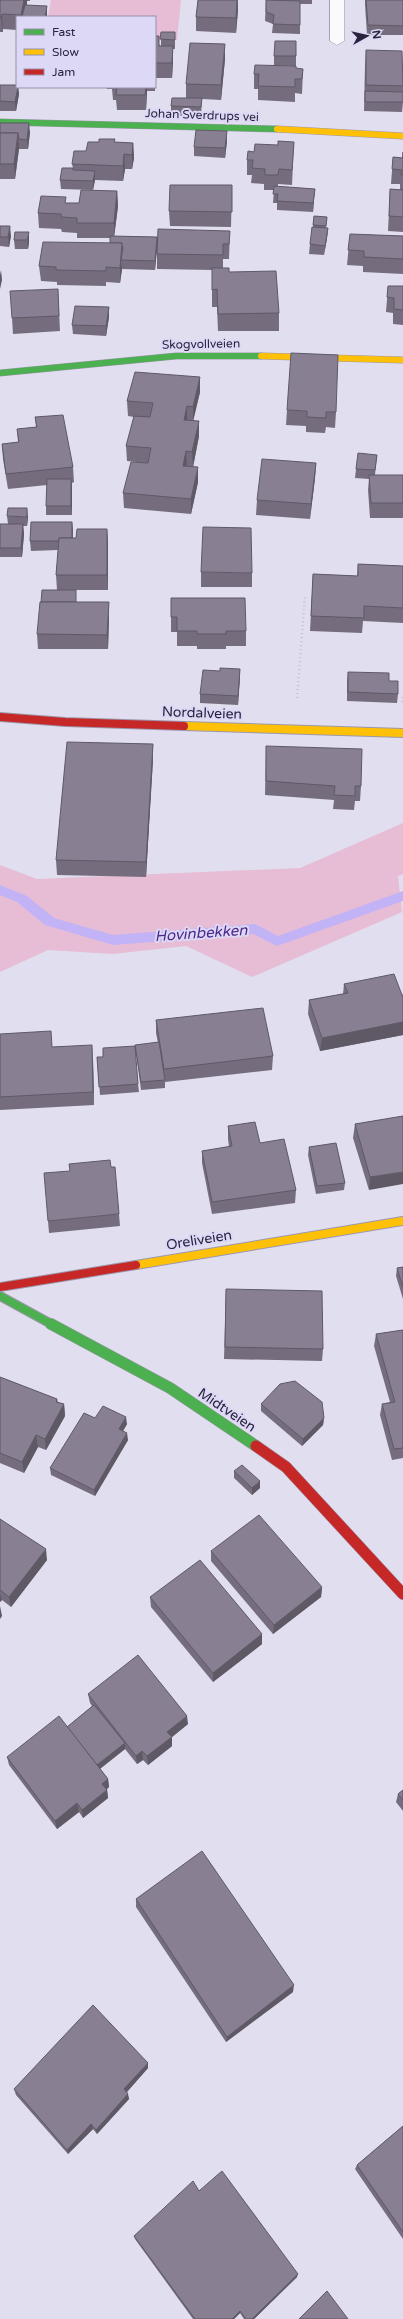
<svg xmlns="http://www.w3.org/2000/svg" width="403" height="2319" viewBox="0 0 403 2319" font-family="'Varela Round',sans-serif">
<rect width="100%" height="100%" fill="#e1deef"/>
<!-- green -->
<g fill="#e7bdd5">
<path d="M51 0H181L177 40H155V17H48Z"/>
<path d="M403 823V874L398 876 402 912 252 977 186 946 113 954 48 950 0 972V865L37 879 300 868Z"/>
</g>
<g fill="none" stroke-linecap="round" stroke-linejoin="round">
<!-- stream -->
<path fill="#c2b3f6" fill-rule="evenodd" d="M0 885 27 896 54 918 113 935 255 924 278 936 403 891V901L277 946 253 934 113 945 45 925 17 902 0 895Z"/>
<defs>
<path id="lane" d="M330 0H344V41L337 45 330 41Z"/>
<g id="fast-far2">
<path d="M0 122 277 129"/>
<path d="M0 373 176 356H261"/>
</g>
<path id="fast-far1" d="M0 1296 53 1325"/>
<path id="fast" d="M51 1324 170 1388 256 1446"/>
<g id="slow-far1">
<path d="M277 129 403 136"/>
<path d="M261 356 403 360"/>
</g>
<g id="slow">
<path d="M184 726 403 733"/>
<path d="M136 1265 403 1221"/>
</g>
<g id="jam-far1">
<path d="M0 717 65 722 184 726"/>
<path d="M0 1287 136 1265"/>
</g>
<path id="jam" d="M256 1446 286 1467 403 1594"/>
</defs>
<!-- lane casing -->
<use href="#lane" stroke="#9c98ac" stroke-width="1"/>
<!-- fast-far2 casing -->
<use href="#fast-far2" stroke="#9c98ac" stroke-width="7"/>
<!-- fast-far1 casing -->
<use href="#fast-far1" stroke="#9c98ac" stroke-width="10"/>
<!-- fast casing -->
<use href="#fast" stroke="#9c98ac" stroke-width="12"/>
<!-- slow-far1 casing -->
<use href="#slow-far1" stroke="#9c98ac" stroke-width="7"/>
<!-- slow casing -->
<use href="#slow" stroke="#9c98ac" stroke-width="10"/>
<!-- jam-far1 casing -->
<use href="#jam-far1" stroke="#9c98ac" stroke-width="10"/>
<!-- jam casing -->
<use href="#jam" stroke="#9c98ac" stroke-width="12"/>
<!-- path -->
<g stroke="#c4c2ca" stroke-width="2.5" stroke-dasharray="1 3" stroke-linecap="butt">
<path d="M297 698 305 595"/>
<path d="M402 702 403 696"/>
</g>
<!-- lane -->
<use href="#lane" fill="#fafafd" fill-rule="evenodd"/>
<!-- fast-far2 -->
<use href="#fast-far2" stroke="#4caf50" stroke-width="6"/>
<!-- fast-far1 -->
<use href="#fast-far1" stroke="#4caf50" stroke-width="8"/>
<!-- fast -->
<use href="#fast" stroke="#4caf50" stroke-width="11"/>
<!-- slow-far1 -->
<use href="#slow-far1" stroke="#ffc107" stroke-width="6"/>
<!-- slow -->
<use href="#slow" stroke="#ffc107" stroke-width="8"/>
<!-- jam-far1 -->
<use href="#jam-far1" stroke="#c62828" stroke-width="8"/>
<!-- jam -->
<use href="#jam" stroke="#c62828" stroke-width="11"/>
</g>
<!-- wall -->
<g fill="#756d7e">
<path d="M0 0H30V1H27V5L47 15V17H17V30L3 29V32H0Z"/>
<path d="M198 0H238V10L236 33 196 31V17Z"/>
<path d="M266 0H312V4H300V34L272 33 273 24 265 21Z"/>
<path d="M365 0H403V35H367L365 4Z"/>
<path d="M161 32H175V49H173V61L172 78H155V91H147L146 110H117L116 100H113L112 89H107V87H155V36L160 46H161Z"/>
<path d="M366 50 403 74V102L402 112 364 111 365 65Z"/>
<path d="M274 56H296V66L274 65Z"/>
<path d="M225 59 221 100 202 99 201 116H171V106L186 98V84Z"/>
<path d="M296 69H303L302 94 295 93V102L258 100V89H254V74Z"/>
<path d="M0 85 18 87 19 94 16 111H0Z"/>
<path d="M0 123 30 132 28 149H19L15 179H0Z"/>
<path d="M227 141 225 158 194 156V147Z"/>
<path d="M115 142 133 143 134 158 132 169H125L123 181 95 180 93 190 61 189 60 180 73 168 72 164 86 151Z"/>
<path d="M294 142 292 185 278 184V187L315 189 313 212 277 210V203H273L274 190H264V184L251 183 252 175H247V160L254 152Z"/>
<path d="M403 152V232L388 231 390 189 400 190V184H391L393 157 402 158Z"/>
<path d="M232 185 231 227 170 226 169 211Z"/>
<path d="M117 191 118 206 114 236 157 237 230 231 229 259H223V268L229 272 279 313V331H218L217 307H212V270L157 269V251L155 270 122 269 120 283 106 282V286L57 285V282L41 281 39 266 110 243V238H77V233L62 232 61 229 39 228 38 213 66 203H79Z"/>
<path d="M314 216 327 217 326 228H328L327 238 324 255 309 254 310 244 313 227Z"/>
<path d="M0 226 11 236 9 247 0 246Z"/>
<path d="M15 232 29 242 28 249H15L14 240Z"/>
<path d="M350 234 403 236V274L363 272V266L347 265Z"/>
<path d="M388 286H403V325L393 324V313L386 312Z"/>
<path d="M58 289 60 331 13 334 12 318Z"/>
<path d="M109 307V317L106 336 73 334 72 325Z"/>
<path d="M200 377V392L193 420 199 436 193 467 198 482 191 514 124 508 123 493 145 463 127 461 126 446 134 417 128 416 127 401Z"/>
<path d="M287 410 336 412 335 428 326 427 325 433 306 432V426L286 425Z"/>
<path d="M35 417 73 467 74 482 72 483V515H46V506L47 485 8 489 3 459 2 444 18 442 17 429 36 427Z"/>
<path d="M377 455 375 475H403V518H370L368 490 369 479 355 478 356 469Z"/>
<path d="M316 463 315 478 310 519 256 515 257 500Z"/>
<path d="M7 516 28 517 27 526H23L24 534 22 557H0V524H8Z"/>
<path d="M72 522 73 538H76L107 529 108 544V590H57L56 575 58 550 31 551 30 541Z"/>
<path d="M358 564 403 566V623L363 621 362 633 310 631 313 574 357 576Z"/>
<path d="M201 572 252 573V587H201Z"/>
<path d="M171 598 246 631V646H226V649H197V646H177V632H171Z"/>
<path d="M76 602 109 617 108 649H38L37 634Z"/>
<path d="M240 669 238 705 200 703V694L220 671Z"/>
<path d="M348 672 389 681 398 694 397 703 347 701V681Z"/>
<path d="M266 746 361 786 360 801H355L354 810 333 809 334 800 265 795Z"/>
<path d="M153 759 146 877 57 875 56 860Z"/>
<path d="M344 984 402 995H403V1035L320 1051 308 1014 309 1000 343 994Z"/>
<path d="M156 1020 273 1056 272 1070 165 1082V1088L141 1090 136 1053 135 1045 158 1043 156 1033Z"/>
<path d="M0 1034 53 1047 93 1059 94 1105 0 1110Z"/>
<path d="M97 1057 138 1084 139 1092 100 1095Z"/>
<path d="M403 1116 369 1190 353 1138 355 1124Z"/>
<path d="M228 1126 260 1143 296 1190 295 1203 212 1214 202 1163V1151L229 1147 228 1139Z"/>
<path d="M309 1147 345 1183 344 1190 316 1194 308 1155Z"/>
<path d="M119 1214 120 1226 49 1233 48 1221Z"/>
<path d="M403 1267V1299L396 1276 397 1268Z"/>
<path d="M226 1289 323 1349 322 1361 224 1359Z"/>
<path d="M403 1330V1458L392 1460 380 1415 382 1404 390 1402 374 1346 376 1334Z"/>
<path d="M0 1377 57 1399 58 1402 64 1404 65 1416 46 1450 38 1447 24 1473 0 1463Z"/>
<path d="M261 1404 324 1418 323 1425 302 1446 261 1411Z"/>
<path d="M95 1418 127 1424 123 1431 128 1440 95 1496 51 1475 50 1468Z"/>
<path d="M234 1471 260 1488 252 1495 234 1478Z"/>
<path d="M0 1519 47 1560 11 1607 2 1600 0 1602Z"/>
<path d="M211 1551 322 1587 321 1597 273 1634 211 1561Z"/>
<path d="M150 1597 262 1634V1644L213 1682 151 1607Z"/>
<path d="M88 1694 188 1724 172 1737V1746L148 1765 143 1760 137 1764 125 1749 100 1769 108 1779 109 1787 107 1789 108 1798 83 1818 79 1812 57 1829 9 1765 7 1757 67 1727 92 1706 90 1703Z"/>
<path d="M403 1790V1811L396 1802 398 1794Z"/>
<path d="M136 1899 293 1992 226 2042 136 1907Z"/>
<path d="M148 2068 127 2092 129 2099 97 2134 93 2129 68 2154 16 2095 14 2089Z"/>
<path d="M403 2126V2239L355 2169 357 2165Z"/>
<path d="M199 2191 297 2277 254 2319H244L240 2313 234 2319H193L135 2239 134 2236Z"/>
</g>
<!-- shaded-wall -->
<g fill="#5f5966">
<path d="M24 0H27V6L25 17H21Z"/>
<path d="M237 0 238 10 236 33V18Z"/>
<path d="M47 6V17H45Z"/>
<path d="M2 14 3 29V32L1 17Z"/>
<path d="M225 44V59L221 100V85Z"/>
<path d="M173 46V61L172 78V63Z"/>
<path d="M18 87 19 94 16 111 15 102Z"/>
<path d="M146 87H147V91L146 110Z"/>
<path d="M29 123 30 132 28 149 27 140Z"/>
<path d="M227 131V141L225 158V148Z"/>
<path d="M18 133 19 148 15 179 14 164Z"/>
<path d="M133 143 134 158 132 169V155Z"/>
<path d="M124 154 125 169 123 181V166Z"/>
<path d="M95 171V180L93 190V181Z"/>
<path d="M315 189 314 198 313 212V203Z"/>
<path d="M117 191 118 206 114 238V223Z"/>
<path d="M10 226 11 236 9 247 8 237Z"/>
<path d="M328 228 327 238 324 255 325 246Z"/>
<path d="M29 232V242L28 249 27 240Z"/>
<path d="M157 237V246L155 270V261Z"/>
<path d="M122 243V260H121L122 269 120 283V268Z"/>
<path d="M1 270 2 280 0 289V275Z"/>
<path d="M109 307V317L106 336V326Z"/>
<path d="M200 377V392L193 422V407Z"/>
<path d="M187 406V421L184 420Z"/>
<path d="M199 421V436L193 467 192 452Z"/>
<path d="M186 451 187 466H183Z"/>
<path d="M316 463 315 478 310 519 311 504Z"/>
<path d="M198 467V482L191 514V499Z"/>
<path d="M71 479 72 488V515L71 506Z"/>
<path d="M27 508 28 517 27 526Z"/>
<path d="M72 522 73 531 72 550Z"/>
<path d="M23 524 24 534 22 557 21 548Z"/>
<path d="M107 529 108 544V590L107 575Z"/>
<path d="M109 602V617L108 649 107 635Z"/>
<path d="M240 669V678L238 705V696Z"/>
<path d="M153 744V759L146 877V862Z"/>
<path d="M403 1022V1035L320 1051 322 1038Z"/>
<path d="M92 1045 93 1059 94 1105 93 1092Z"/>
<path d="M403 1172V1184L369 1190 370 1177Z"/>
<path d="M64 1404 65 1416 46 1450 45 1439Z"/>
<path d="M126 1417 127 1424 120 1436 119 1429Z"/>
<path d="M324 1418 323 1425 302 1446 303 1439Z"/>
<path d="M127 1433 128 1440 95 1496 94 1490Z"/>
<path d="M36 1435 38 1447 24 1473 22 1462Z"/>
<path d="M260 1481V1488L252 1495V1488Z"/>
<path d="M46 1549 47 1560 11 1607 9 1597Z"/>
<path d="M322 1587 321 1597 273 1634 274 1625Z"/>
<path d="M0 1594 2 1600 0 1602Z"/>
<path d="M0 1606 2 1616 0 1619Z"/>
<path d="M262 1634V1644L213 1682V1673Z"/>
<path d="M187 1716 188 1724 172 1737V1746L148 1765 147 1756 167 1732Z"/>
<path d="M125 1743V1749L97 1771 96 1766Z"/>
<path d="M142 1751 143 1760 137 1764 136 1756Z"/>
<path d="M108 1779 109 1787 103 1792 102 1784Z"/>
<path d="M107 1790 108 1798 83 1818 82 1810Z"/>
<path d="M77 1803 79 1812 57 1829 55 1821Z"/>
<path d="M294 1985 293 1992 226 2042 227 2037Z"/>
<path d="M148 2063V2068L125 2094 124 2089Z"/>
<path d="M128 2094 129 2099 97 2134 96 2130Z"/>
<path d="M91 2124 93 2129 68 2154 67 2150Z"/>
<path d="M298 2274 297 2277 254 2319H252Z"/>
<path d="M240 2311V2313L234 2319H232Z"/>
</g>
<!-- building -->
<g fill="#887f92" stroke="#5f5966">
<path d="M0 0H24L21 15 2 14 1 17H0Z"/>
<path d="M198 0H237L236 18 196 17Z"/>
<path d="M266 0 300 1V25L273 24 274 15 266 12Z"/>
<path d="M366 0H403V26L368 25Z"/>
<path d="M25 5 47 6 45 17H22Z"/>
<path d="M161 32H175V40L160 39Z"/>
<path d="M155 36H159V46H173L172 63H155Z"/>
<path d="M275 41H296V56H274Z"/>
<path d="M190 43 225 44 221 85 186 84Z"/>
<path d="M366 50 402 51 403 86 366 85Z"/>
<path d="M255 65 296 66V68L303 69 302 79H295V87L258 86 259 74H254Z"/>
<path d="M0 85H17V87H18L15 102 0 101Z"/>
<path d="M117 87H146L145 95H116Z"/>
<path d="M365 91 403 92V102H365Z"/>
<path d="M172 98H202L201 107 171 106Z"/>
<path d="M0 123H29L27 140 19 139 18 133H0Z"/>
<path d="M196 130 227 131 225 148 194 147Z"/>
<path d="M0 133H18L14 164H0Z"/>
<path d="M99 139H115L114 142 133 143 132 155 124 154 123 166 72 164 74 151H86L88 142H99Z"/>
<path d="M278 141 294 142 292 170 279 169 278 175H265V169L252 168 253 160H247L248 151 254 152 255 144 278 145Z"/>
<path d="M403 152V175H401L402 170 392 169 393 157 403 158Z"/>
<path d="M62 168H73V170L95 171 93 181 60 180Z"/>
<path d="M170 185H232V212L169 211Z"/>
<path d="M274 186 315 189 313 203 277 201 278 194H273Z"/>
<path d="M390 189 403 190V217L389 216Z"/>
<path d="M81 190 117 191 114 223H77V218L61 217V214L38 213 41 196 66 197 65 203H79Z"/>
<path d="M314 216 327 217 326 226 313 225Z"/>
<path d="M0 226H10L8 237H0Z"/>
<path d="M312 227 328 228 325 246 310 244Z"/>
<path d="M158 229 230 231 229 244H223V255L157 254Z"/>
<path d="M15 232H29L27 240H14Z"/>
<path d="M350 234 403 236V259L364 257V251L348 250Z"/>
<path d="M110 236 157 237 155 261 121 260 123 247H122V243H110Z"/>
<path d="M43 242 122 243 120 268 106 267V271L56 270V267L39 266Z"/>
<path d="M212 268H229V272L276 271 279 313 218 314 217 289 212 290Z"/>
<path d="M388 286H403V310L394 309V298L387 297Z"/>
<path d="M58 289 59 316 12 318 10 291Z"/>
<path d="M75 306 109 307 106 326 72 325Z"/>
<path d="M291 353 338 355 336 412H326V418L307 417V411L287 410Z"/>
<path d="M135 372 200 377 193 407 187 406 184 420 199 421 192 452 186 451 183 466 198 467 191 499 123 493 131 462 148 463 151 448 126 446 134 416 150 417 153 403 127 401Z"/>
<path d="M63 415 73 467 6 474 2 444 19 442 17 429 37 427 35 417Z"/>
<path d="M358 453 377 455 375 470 356 469Z"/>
<path d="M262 459 316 463 311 504 257 500Z"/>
<path d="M369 475H403V503H371Z"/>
<path d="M47 479H71V506H46Z"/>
<path d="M8 508H27V517L7 516Z"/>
<path d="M31 522H72V538H59V541H30Z"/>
<path d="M0 524H23L21 548H0Z"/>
<path d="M203 527 251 528 252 573 201 572Z"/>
<path d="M77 529H107V575H56L59 538H76Z"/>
<path d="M358 564 403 566V608L364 606V618L311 616 313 574 358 576Z"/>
<path d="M42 590H76V602H41Z"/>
<path d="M171 598H245L246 631H226V634H197V631H177V617H171Z"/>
<path d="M40 602H109L107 635 37 634Z"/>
<path d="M220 668 240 669 238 696 200 694 203 670 220 671Z"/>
<path d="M348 672 389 673V681H398V694L348 692Z"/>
<path d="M67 742 153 744 146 862 56 860Z"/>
<path d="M266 746 362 749 361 786H355V796L334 795 335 786 266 781Z"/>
<path d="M394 974 402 995H403V1022L322 1038 309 1000 348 993 344 984Z"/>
<path d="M263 1008 273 1056 164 1069 156 1020Z"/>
<path d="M51 1031 52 1047 92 1045 93 1092 0 1097V1034Z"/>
<path d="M159 1042 165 1080 141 1082 135 1045Z"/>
<path d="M135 1046 138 1084 99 1087 97 1057H103V1048Z"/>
<path d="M403 1116V1172L370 1177 355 1124Z"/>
<path d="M255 1122 260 1143 284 1139 296 1190 212 1202 202 1151 232 1146 228 1126Z"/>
<path d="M336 1143 345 1183 317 1186 309 1147Z"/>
<path d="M110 1160 111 1167H115L119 1214 48 1221 44 1173 70 1171 69 1164Z"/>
<path d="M403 1267V1287L397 1268Z"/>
<path d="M226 1289 322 1291 323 1349 225 1347Z"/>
<path d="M403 1330V1448L394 1449 382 1404 395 1402 376 1334Z"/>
<path d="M0 1377 57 1399 56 1402 64 1404 45 1439 36 1435 22 1462 0 1453Z"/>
<path d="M295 1381 322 1402 324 1418 303 1439 261 1404 280 1384Z"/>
<path d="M103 1406 126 1417 119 1429 127 1433 94 1490 50 1468 84 1413 95 1418Z"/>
<path d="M242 1465 260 1481 252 1488 234 1471Z"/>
<path d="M259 1515 322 1587 274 1625 211 1551Z"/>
<path d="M0 1519 46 1549 9 1597 0 1590Z"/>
<path d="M200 1560 262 1634 213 1673 150 1597Z"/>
<path d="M138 1655 187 1716 167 1732 172 1737 147 1756 142 1751 136 1756 88 1694Z"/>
<path d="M94 1705 125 1743 97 1765 67 1727Z"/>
<path d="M59 1716 108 1779 102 1784 107 1790 82 1810 77 1803 55 1821 7 1757Z"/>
<path d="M403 1790V1800L398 1794Z"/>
<path d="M202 1851 294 1985 227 2037 136 1899Z"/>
<path d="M93 2005 148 2063 124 2089 128 2094 96 2130 91 2124 67 2150 14 2089Z"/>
<path d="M403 2126V2232L357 2165Z"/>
<path d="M222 2171 298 2274 252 2319H246L240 2311 232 2319H195L134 2236 193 2181 199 2191Z"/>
<path d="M327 2291 348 2319H299Z"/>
</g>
<g text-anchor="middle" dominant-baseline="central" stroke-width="4" stroke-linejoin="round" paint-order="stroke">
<!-- far-street labels -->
<g font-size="12" fill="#29233e" stroke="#ddd8f5">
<text transform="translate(202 115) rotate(2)">Johan Sverdrups vei</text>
<text transform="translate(201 344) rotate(-1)">Skogvollveien</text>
</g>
<!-- street labels -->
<g font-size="14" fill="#29233e" stroke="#ddd8f5">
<text transform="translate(202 713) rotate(2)">Nordalveien</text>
<text transform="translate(199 1240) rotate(-9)">Oreliveien</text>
<text transform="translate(227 1410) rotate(34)">Midtveien</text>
</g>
<!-- water labels -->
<g font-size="15" font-style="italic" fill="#4c288d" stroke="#ddd8f5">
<text transform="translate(201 933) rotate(-4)">Hovinbekken</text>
</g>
</g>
<!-- legend -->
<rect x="16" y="16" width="140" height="72" fill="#ddd8f5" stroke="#9590ac"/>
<rect x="24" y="29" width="20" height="6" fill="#4caf50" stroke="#9590ac"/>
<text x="52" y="36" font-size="12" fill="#29233e">Fast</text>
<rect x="24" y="49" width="20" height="6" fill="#ffc107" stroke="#9590ac"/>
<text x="52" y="56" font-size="12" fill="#29233e">Slow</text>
<rect x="24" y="69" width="20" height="6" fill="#c62828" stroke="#9590ac"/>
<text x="52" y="76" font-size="12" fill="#29233e">Jam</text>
<!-- north arrow -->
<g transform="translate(367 36) rotate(82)" stroke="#ddd8f5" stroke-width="3" paint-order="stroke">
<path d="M0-3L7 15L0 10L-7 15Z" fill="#29233e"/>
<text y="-6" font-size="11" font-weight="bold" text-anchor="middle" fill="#29233e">N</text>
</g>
</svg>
